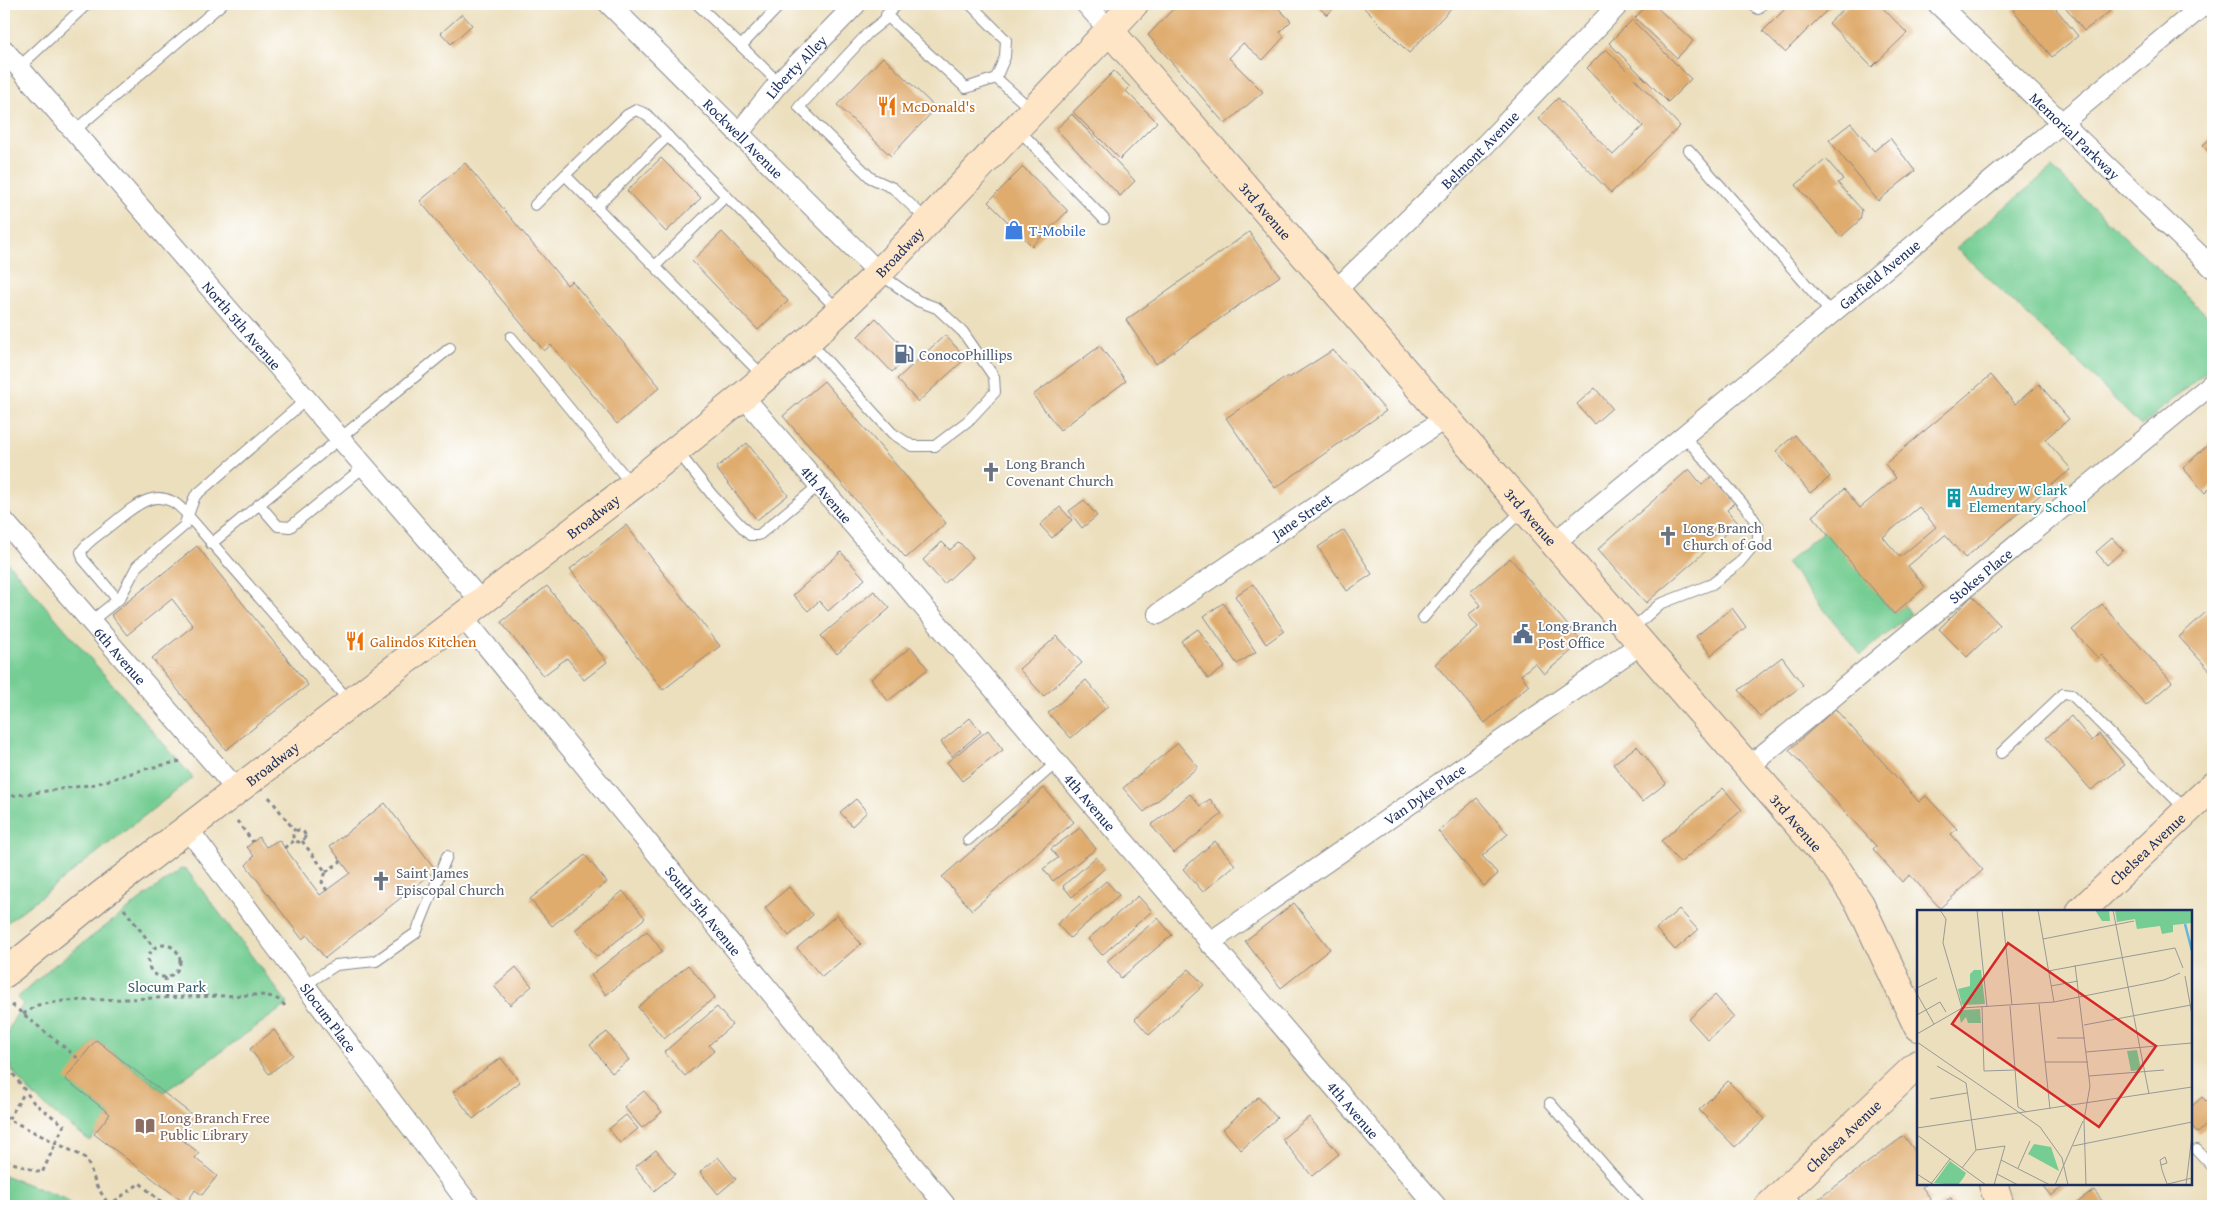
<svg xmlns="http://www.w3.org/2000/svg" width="2217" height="1210" viewBox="0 0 2217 1210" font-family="'Gentium Book Plus',serif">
<rect width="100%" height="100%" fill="#fff"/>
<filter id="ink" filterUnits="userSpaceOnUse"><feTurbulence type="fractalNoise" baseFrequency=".02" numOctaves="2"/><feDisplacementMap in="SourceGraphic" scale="10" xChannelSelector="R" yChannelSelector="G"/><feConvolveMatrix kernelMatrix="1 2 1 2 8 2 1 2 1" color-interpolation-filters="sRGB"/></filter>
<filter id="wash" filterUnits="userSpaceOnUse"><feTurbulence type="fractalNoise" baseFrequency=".0096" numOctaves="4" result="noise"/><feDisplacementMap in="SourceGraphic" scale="20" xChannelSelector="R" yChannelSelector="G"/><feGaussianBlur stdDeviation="1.12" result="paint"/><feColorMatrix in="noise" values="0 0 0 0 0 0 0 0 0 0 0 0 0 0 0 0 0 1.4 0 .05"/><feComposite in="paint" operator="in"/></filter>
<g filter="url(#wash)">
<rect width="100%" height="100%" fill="#ecdfbd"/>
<!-- green -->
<g fill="#75cd93" stroke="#487e78">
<path d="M2052 168 2213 321V366L2141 426 2083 367 1956 248Z"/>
<path d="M1825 530 1894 614 1904 605 1911 614 1861 655 1786 563Z"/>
<path d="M4 558 193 778 4 925Z"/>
<path d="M182 868 186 869 288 1004 164 1092 96 1040 66 1079 110 1114 90 1141C65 1121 7 1083 5 1049 4 1033 15 1017 23 1004L17 998 48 970Z"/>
<path d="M4 1175 65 1199 73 1206H4Z"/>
</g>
<g id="blocks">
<!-- building -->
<g fill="#dfac6e" fill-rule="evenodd">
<path d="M1178 4H1274L1291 21 1280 32 1284 37 1263 60 1243 43 1229 58 1263 92 1225 124 1148 35Z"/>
<path d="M1315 4H1338L1327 15Z"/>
<path d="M1360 4H1455L1409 53Z"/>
<path d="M1648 4H1653L1693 41 1677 58 1635 18Z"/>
<path d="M1790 4H1833L1785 52 1763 31Z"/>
<path d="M1849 4H1879L1907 33 1872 67 1829 23Z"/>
<path d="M2021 4H2052L2078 36 2052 57 2013 10Z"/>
<path d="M2063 4H2111L2114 8 2084 31Z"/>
<path d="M462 14 472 25 451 44 441 33Z"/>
<path d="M1632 20 1691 79 1668 102 1609 43Z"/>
<path d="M1606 49 1680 126 1611 193 1538 118 1558 98 1613 155 1643 126 1587 68Z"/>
<path d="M883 57 936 108 891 156 837 105Z"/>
<path d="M1114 71 1130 87 1126 91 1157 122 1120 159 1073 112Z"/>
<path d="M1072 114 1135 181 1120 196 1056 129Z"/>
<path d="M1851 123 1874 151 1890 138 1915 171 1878 201 1829 140Z"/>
<path d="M2213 136V158L2203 145Z"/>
<path d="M661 158 701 198 666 232 627 191Z"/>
<path d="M1826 159 1843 179 1838 183 1862 210 1860 220 1841 237 1796 185Z"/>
<path d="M465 163 567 285 572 281 660 387 617 424 551 345 544 351 420 201Z"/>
<path d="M1023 167 1068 211 1032 246 988 202Z"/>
<path d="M722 232 788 301 758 330 692 261Z"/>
<path d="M1249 232 1280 276 1156 364 1126 320Z"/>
<path d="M876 318 911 355 892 372 858 336Z"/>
<path d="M945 335 966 358 918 402 897 379Z"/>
<path d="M1100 346 1126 381 1060 430 1033 395Z"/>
<path d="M1333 350 1386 411 1275 488 1226 418 1288 376 1289 378Z"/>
<path d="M1991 375 2015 404 2039 384 2069 419 2045 439 2071 469 1965 558 1945 535 1908 566 1925 587 1894 614 1812 516 1844 489 1860 508 1896 478 1885 464ZM1919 507 1936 527 1900 557 1883 537Z"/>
<path d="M824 381 946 523 906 558 783 416Z"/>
<path d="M1595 388 1612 408 1594 424 1577 404Z"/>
<path d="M1795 435 1830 477 1810 493 1776 451Z"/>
<path d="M2213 440V485L2205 493 2183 468Z"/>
<path d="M747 443 788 495 757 520 716 468Z"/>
<path d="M1689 469 1702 485 1712 476 1735 502 1727 510 1738 523 1646 603 1598 549Z"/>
<path d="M1084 500 1097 516 1082 528 1069 511Z"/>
<path d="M1060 507 1072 520 1052 538 1040 525Z"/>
<path d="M626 525 720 646 663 690 570 569Z"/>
<path d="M1344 530 1372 574 1347 591 1318 547Z"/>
<path d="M2112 538 2123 550 2107 565 2096 552Z"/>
<path d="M942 542 950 550 959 542 973 557 944 584 923 560Z"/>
<path d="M197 546 308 685 226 750 152 658 193 626 172 599 127 635 111 615Z"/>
<path d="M841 552 865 579 828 611 819 601 808 611 793 595Z"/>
<path d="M1510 558 1582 642 1544 674 1535 663 1521 675 1529 685 1485 723 1435 664 1478 627 1468 615 1481 605 1470 592Z"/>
<path d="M1253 584 1284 631 1266 644 1235 596Z"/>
<path d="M547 586 607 662 584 680 567 658 543 676 501 622Z"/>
<path d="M874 591 890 608 837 654 821 636Z"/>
<path d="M1972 596 2000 625 1967 657 1939 629Z"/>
<path d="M1223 603 1256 652 1237 664 1204 616Z"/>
<path d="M2102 604 2172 682 2146 705 2102 655 2098 658 2072 630Z"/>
<path d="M1732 608 1746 627 1711 655 1696 636Z"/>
<path d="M2206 612 2213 619V674L2179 637Z"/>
<path d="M1198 629 1225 667 1208 679 1181 641Z"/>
<path d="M1057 636 1082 663 1044 696 1019 669Z"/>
<path d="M911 647 928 669 888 701 871 679Z"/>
<path d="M1782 657 1803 685 1760 717 1739 690Z"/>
<path d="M1086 680 1108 706 1071 738 1048 713Z"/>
<path d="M1835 709 1919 802 1926 796 1957 829 1951 834 1983 870 1940 908 1910 875 1902 882 1873 849 1876 846 1789 750Z"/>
<path d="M2071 716 2092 741 2099 734 2125 765 2091 790 2046 738Z"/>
<path d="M970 718 981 732 952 756 941 742Z"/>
<path d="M988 730 1003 750 962 781 947 762Z"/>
<path d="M1178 743 1198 767 1144 812 1123 788Z"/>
<path d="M1637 746 1666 783 1642 802 1613 764Z"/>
<path d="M1044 788 1074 822 972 910 942 877Z"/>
<path d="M1723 788 1742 810 1680 863 1661 841Z"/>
<path d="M1190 794 1200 806 1210 799 1222 814 1174 853 1151 825Z"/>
<path d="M1477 798 1508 834 1482 856 1498 874 1484 886 1438 831Z"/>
<path d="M856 799 867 812 852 826 840 812Z"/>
<path d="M385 803 436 870 325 958 307 935 302 939 246 865 254 856 247 847 259 837 266 847 279 840 320 895 350 873 330 846Z"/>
<path d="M1080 828 1096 849 1053 881 1043 869 1058 858 1051 849Z"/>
<path d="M1215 841 1235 865 1203 892 1183 869Z"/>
<path d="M585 855 607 882 552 926 530 899Z"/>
<path d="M1096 857 1105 868 1072 897 1063 886Z"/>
<path d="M1106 881 1119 895 1070 938 1057 924Z"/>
<path d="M789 887 813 915 789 936 765 908Z"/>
<path d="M623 891 645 918 597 957 575 930Z"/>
<path d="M1138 896 1152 911 1102 955 1088 939Z"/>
<path d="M1294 903 1330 949 1281 988 1245 941Z"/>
<path d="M1679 909 1698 930 1675 950 1656 929Z"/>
<path d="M837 915 861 944 822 977 797 948Z"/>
<path d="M1158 918 1172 935 1121 978 1107 961Z"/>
<path d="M647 931 662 951 606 995 591 975Z"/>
<path d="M688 965 715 997 664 1039 638 1007Z"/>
<path d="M516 967 532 986 510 1005 494 986Z"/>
<path d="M1189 969 1204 985 1149 1035 1135 1019Z"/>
<path d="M1715 995 1734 1017 1708 1040 1689 1019Z"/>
<path d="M717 1007 732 1025 709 1045 714 1051 685 1076 664 1052Z"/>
<path d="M274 1030 293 1055 269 1074 250 1049Z"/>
<path d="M607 1032 629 1060 612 1073 590 1045Z"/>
<path d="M96 1040 195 1117 179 1137 199 1153 195 1158 217 1176 202 1195 195 1190 186 1204 94 1134 110 1114 65 1079Z"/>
<path d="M501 1058 520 1082 473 1119 453 1092Z"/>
<path d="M1728 1081 1765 1119 1735 1147 1699 1110Z"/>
<path d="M644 1091 662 1112 642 1128 624 1107Z"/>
<path d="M1258 1097 1277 1118 1241 1150 1223 1129Z"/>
<path d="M2202 1097 2213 1108V1118L2198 1133 2191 1125V1107Z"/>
<path d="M626 1115 638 1129 620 1143 609 1129Z"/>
<path d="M1309 1117 1339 1154 1312 1176 1282 1139Z"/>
<path d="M1904 1136 1918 1155V1184H1927L1922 1187 1931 1199 1922 1206H1811L1810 1205Z"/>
<path d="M656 1150 675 1174 654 1191 635 1167Z"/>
<path d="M718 1157 736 1179 718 1194 700 1172Z"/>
<path d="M2041 1184H2066L2051 1196Z"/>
<path d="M2094 1190 2106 1206H2073Z"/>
<path d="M1951 1198 1955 1206H1936Z"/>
</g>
</g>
</g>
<g filter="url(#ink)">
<use href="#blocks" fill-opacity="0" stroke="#84878e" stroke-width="1"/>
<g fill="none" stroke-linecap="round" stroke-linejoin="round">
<defs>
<g id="lane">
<path d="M697 4 741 46 781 4"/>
<path d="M898 4 886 15 966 88 996 78 1005 57 1006 40 970 4"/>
<path d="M1752 4 1758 9 1762 4"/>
<path d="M888 17 868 33 799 107 871 178 893 188 927 220"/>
<path d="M741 46 779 83"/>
<path d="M19 67 87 4"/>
<path d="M996 78 1033 111"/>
<path d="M1018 129 1104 219"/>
<path d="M74 131 222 4"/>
<path d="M1689 150 1832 314"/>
<path d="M535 205 565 175"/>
<path d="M596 207 668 136"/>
<path d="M655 266 726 196"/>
<path d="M511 337 632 485"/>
<path d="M810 342 892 433 912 446H935L969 420 995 392 994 377 963 332 937 308 918 301 880 274"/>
<path d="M763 376 565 175 627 115 636 110 646 114 839 311"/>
<path d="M678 452 713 496 750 535H759L818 486"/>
<path d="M259 504 278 526 290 527 365 466"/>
<path d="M211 544 450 348"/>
<path d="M118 600 83 559 81 552C86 542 99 535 107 528 131 510 156 481 184 511L350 702"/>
<path d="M1423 618 1482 549 1523 510"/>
<path d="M90 622 120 598 137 566 184 526 195 496 307 399"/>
<path d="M1631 630 1660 604 1712 584 1739 563 1758 540V526L1748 510 1684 436"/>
<path d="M2001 753 2063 694 2072 695 2186 810"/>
<path d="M968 840 1056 763"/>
<path d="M305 985 336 965 376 961 416 933 447 856"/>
<path d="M1550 1103 1640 1206"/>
<path d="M2197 1150 2213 1167"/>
<path d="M1785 1192 1797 1206"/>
</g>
<g id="street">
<path id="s1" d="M609 4 879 273"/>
<path d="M1086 4 1109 30"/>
<path id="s2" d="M1938 4 2213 268"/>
<path id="s3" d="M4 50 481 601"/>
<path id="s4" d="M738 134 777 85 856 4"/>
<path id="s5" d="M1336 290 1485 145 1619 4"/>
<path id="s6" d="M743 396 1436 1206"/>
<path id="s7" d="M4 521 237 790"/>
<path id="s8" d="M1554 543 2205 4"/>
<path id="s9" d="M1158 614 1444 419"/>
<path id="s10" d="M462 616 946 1206"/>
<path id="s11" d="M1748 767 2213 383"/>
<path id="s12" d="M188 829 470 1206"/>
<path id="s13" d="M1209 943 1641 644"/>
</g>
<g id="secondary">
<path id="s14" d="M1109 30 1836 868 1860 904 1918 1027"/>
<path id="s15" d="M2081 911 2213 786"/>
<path id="s16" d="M4 974 101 895 633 485 743 396 809 340 879 273 1134 4"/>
<path d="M1993 1184 2000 1206"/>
<path id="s17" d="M1769 1206 1918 1064"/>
</g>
</defs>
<!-- lane casing -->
<use href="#lane" stroke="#84878e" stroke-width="12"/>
<!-- street casing -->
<use href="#street" stroke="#84878e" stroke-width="22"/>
<!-- secondary casing -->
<use href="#secondary" stroke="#84878e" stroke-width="30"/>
<!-- path -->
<g stroke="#84878e" stroke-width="3" stroke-dasharray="4 4" stroke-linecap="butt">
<path d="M4 797 96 784 145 769 181 761"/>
<path d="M269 797 295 831"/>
<path d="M237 821 253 842"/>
<circle cx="299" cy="836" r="6"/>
<path d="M302 841 326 872 322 882 327 891"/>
<path d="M284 848 295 840"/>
<path d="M326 872 341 861"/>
<path d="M124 909 154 948"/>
<circle cx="164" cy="961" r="16"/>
<path d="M165 977 167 998"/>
<path d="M12 1005 80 1060"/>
<path d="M23 1014 38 1005 63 1001 248 995C262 995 276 994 285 1006"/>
<path d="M4 1061 34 1103 64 1125 42 1173 4 1160"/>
<path d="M4 1117 84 1157 90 1167 96 1185 109 1205"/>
<path d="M4 1126 25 1092"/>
<path d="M108 1206 140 1183 165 1206"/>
</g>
<!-- lane -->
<use href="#lane" stroke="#fff" stroke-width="10"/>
<!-- street -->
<use href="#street" stroke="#fff" stroke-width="20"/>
<!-- secondary -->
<use href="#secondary" stroke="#fee5c5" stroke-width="28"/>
</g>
</g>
<!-- icons -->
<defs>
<symbol id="restaurant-bare" viewBox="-9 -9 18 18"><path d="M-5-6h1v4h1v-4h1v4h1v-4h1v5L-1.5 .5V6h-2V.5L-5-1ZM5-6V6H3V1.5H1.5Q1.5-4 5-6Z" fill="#e8710a" stroke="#fff" stroke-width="2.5" paint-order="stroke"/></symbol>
<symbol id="shop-bare" viewBox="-9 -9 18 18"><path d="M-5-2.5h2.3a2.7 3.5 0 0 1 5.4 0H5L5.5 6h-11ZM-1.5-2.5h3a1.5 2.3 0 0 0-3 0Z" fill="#3f7fe0" stroke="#fff" stroke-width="2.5" paint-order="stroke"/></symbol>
<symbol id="fuel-bare" viewBox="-9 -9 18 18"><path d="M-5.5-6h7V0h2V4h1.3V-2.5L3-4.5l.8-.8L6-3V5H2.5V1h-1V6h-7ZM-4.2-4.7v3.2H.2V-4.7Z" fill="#5c6f8a" stroke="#fff" stroke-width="2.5" paint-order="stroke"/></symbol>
<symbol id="church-bare" viewBox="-9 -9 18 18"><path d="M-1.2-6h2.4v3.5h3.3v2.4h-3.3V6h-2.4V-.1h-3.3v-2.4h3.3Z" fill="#6b7280" stroke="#fff" stroke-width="2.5" paint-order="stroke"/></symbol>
<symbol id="building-bare" viewBox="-9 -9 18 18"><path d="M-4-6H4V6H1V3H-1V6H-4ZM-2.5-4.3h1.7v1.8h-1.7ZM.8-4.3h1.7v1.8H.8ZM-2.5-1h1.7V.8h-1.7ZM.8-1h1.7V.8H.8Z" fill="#0f9aa8" stroke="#fff" stroke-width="2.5" paint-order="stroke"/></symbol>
<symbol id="civic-bare" viewBox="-9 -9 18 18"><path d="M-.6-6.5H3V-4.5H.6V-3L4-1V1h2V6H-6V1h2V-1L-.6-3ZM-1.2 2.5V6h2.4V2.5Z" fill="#5c6f8a" stroke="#fff" stroke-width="2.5" paint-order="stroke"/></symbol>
<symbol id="library-bare" viewBox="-9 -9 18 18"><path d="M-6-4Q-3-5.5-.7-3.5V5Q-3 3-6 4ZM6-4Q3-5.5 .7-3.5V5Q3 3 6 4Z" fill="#8d6e63" stroke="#fff" stroke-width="2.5" paint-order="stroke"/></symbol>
</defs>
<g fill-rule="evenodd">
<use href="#restaurant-bare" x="873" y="92" width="28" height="28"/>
<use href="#shop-bare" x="1000" y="216" width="28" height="28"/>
<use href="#fuel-bare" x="890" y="340" width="28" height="28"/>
<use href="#church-bare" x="977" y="458" width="28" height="28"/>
<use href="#building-bare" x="1940" y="484" width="28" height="28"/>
<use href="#church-bare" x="1654" y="522" width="28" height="28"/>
<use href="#civic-bare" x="1509" y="620" width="28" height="28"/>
<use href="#restaurant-bare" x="341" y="627" width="28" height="28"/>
<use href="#church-bare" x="367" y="867" width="28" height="28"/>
<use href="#library-bare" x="131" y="1112" width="28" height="28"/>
</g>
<g text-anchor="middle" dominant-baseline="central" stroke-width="4" stroke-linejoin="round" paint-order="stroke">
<!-- street labels -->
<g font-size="15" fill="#1b2f5e" stroke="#fff">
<text stroke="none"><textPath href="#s4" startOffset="89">Liberty Alley</textPath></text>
<text stroke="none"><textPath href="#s2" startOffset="190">Memorial Parkway</textPath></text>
<text stroke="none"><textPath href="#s1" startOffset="190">Rockwell Avenue</textPath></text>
<text stroke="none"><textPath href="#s5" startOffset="201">Belmont Avenue</textPath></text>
<text stroke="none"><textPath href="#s14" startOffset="239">3rd Avenue</textPath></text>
<text stroke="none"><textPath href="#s16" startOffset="1151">Broadway</textPath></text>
<text stroke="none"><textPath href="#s8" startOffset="422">Garfield Avenue</textPath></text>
<text stroke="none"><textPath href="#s3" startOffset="364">North 5th Avenue</textPath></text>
<text stroke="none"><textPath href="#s6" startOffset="129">4th Avenue</textPath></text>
<text stroke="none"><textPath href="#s16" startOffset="746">Broadway</textPath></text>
<text stroke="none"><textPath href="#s9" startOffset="174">Jane Street</textPath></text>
<text stroke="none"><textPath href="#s14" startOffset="644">3rd Avenue</textPath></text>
<text stroke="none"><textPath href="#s11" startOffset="301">Stokes Place</textPath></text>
<text stroke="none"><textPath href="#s7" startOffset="178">6th Avenue</textPath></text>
<text stroke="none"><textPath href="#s16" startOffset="341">Broadway</textPath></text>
<text stroke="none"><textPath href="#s13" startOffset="262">Van Dyke Place</textPath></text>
<text stroke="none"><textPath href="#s6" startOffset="534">4th Avenue</textPath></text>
<text stroke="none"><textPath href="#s14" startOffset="1049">3rd Avenue</textPath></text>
<text stroke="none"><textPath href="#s15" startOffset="91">Chelsea Avenue</textPath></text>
<text stroke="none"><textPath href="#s10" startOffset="381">South 5th Avenue</textPath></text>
<text stroke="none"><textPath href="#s12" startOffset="235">Slocum Place</textPath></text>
<text stroke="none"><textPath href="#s6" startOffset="939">4th Avenue</textPath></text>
<text stroke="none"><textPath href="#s17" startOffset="102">Chelsea Avenue</textPath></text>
</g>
<!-- food labels -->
<g font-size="15" fill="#c56008" stroke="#fff" text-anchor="start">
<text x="902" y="106">McDonald's</text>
<text x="370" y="641">Galindos Kitchen</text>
</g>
<!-- shop labels -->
<g font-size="15" fill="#366cbe" stroke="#fff" text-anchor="start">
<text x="1029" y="230">T-Mobile</text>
</g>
<!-- service labels -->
<g font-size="15" fill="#4e5e75" stroke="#fff" text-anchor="start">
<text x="919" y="354">ConocoPhillips</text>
<text x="1538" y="625">Long Branch<tspan x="1538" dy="17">Post Office</tspan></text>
</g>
<!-- worship labels -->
<g font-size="15" fill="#5b616d" stroke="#fff" text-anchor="start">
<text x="1006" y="463">Long Branch<tspan x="1006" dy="17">Covenant Church</tspan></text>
<text x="1683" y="527">Long Branch<tspan x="1683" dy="17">Church of God</tspan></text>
<text x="396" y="872">Saint James<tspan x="396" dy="17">Episcopal Church</tspan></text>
</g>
<!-- culture labels -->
<g font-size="15" fill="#0d838f" stroke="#fff" text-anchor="start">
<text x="1969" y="489">Audrey W Clark<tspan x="1969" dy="17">Elementary School</tspan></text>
</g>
<!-- park labels -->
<g font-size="15" fill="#365e6e" stroke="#fff">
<text x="167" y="986">Slocum Park</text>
</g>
<!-- education labels -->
<g font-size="15" fill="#785e54" stroke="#fff" text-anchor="start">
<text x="160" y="1117">Long Branch Free<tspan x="160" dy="17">Public Library</tspan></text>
</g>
</g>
<!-- overview -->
<g transform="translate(1917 910)">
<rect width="275" height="275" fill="#ecdfbd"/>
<path d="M178 0H192L193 11H185ZM198 0H275V13L256 15V22L245 24 243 16 220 19 218 9 200 12ZM57 60H64L68 94 45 95 41 79 53 76V64ZM63 99 64 113H51L49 107 44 113 42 104 46 100ZM220 140 224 160 214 161 210 141ZM117 234 134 237 142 261 111 244ZM33 251 49 263 47 267 41 275 17 273Z" fill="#75cd93"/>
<path fill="none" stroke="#64b6df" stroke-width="2.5" d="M268 14 275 41"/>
<path fill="none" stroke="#989997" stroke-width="1" d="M23 0 29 9 26 33 45 98M60 0 70 97M85 0 95 95M121 0 137 92M196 0 232 184M126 29 217 11M158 55 173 176 167 210 169 275M131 61 258 38 266 58M268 66 275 105M134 76 161 71M0 78 20 68M0 84 17 114M122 94 133 199M93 96 101 197 109 202M65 97 67 161 98 160M0 105 23 92 29 102M167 115 274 95M0 124 45 98 137 92 247 70 263 63M140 128H168M0 132 123 217 145 248 151 275M169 142 275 133M128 152H171M20 156 49 173 59 240 45 258M172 166 247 160M13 189 50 183M0 218 275 177M0 225 69 275M156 236 275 212M59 240 88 236 77 275M84 250 133 275M244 255 250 253 248 247 243 250 245 260 250 274M101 258 113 231M0 264 17 275M80 264 101 275M13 275 33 249M138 275 166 211M247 275 275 268M269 275 275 225"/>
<path fill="#d62828" fill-opacity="0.15" stroke="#d62828" stroke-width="2.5" d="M91 33 239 136 182 217 35 114Z"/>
<rect width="275" height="275" fill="none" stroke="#1b2f5e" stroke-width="2.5"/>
</g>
<!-- margin -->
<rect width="2217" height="1210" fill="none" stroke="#fff" stroke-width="20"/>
</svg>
